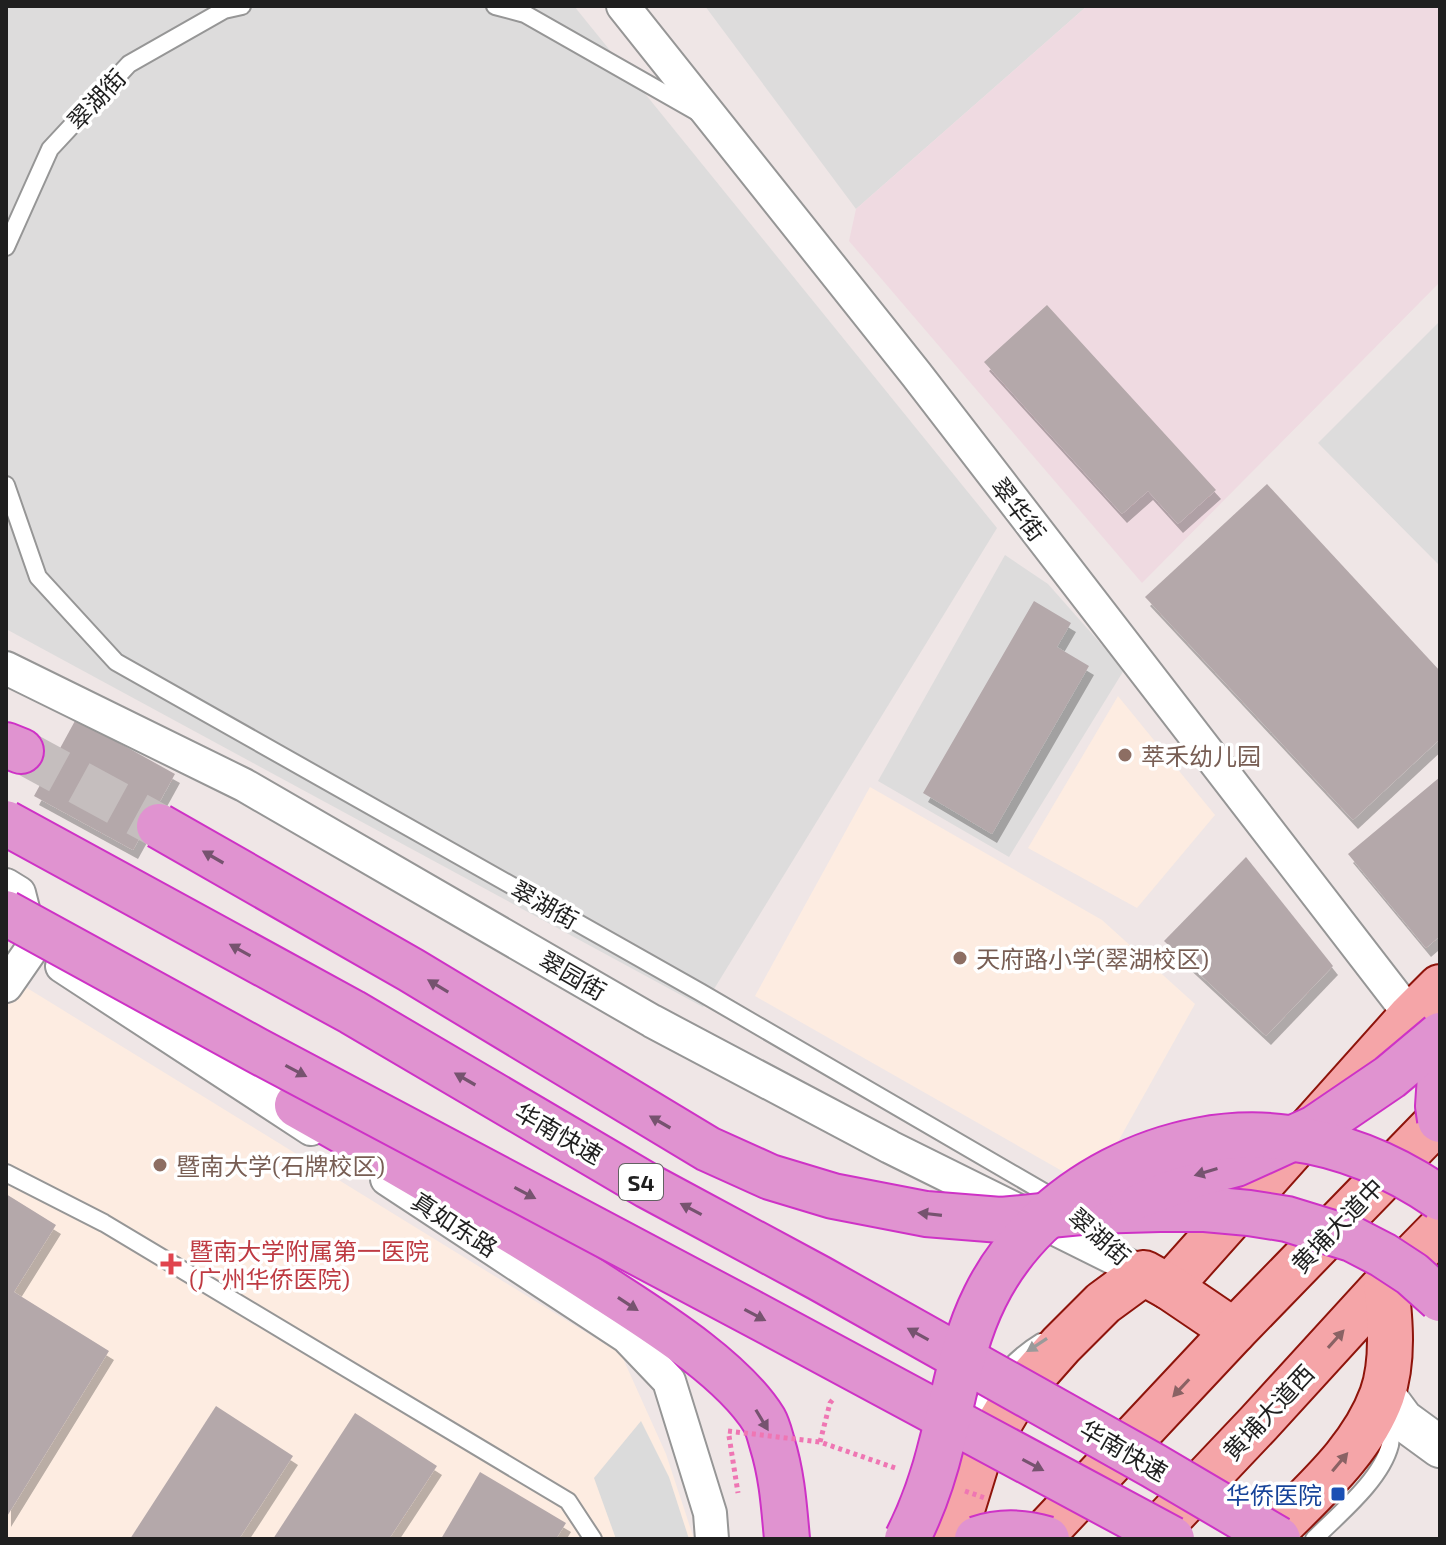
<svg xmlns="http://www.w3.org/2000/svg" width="1446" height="1545" viewBox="0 0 1446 1545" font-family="'Exo 2','Noto Sans SC',sans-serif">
<defs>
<filter id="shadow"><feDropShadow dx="5" dy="9" stdDeviation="0" flood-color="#0004"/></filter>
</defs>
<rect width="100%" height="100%" fill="#efe6e6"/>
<!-- residential -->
<g fill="#dddcdc">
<path d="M6 6H574L997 528 703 1007 6 629Z"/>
<path d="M705 6H1087L856 209Z"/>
<path d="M1440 321V566L1318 443Z"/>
<path d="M1005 555 1048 584 1124 670 1009 857 878 781Z"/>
</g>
<!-- education -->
<g fill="#fdece1">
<path d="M1118 696 1215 815 1137 908 1028 848Z"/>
<path d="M870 787 1102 920 1195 1004 1092 1188 755 996Z"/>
<path d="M6 975 621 1354 666 1454 694 1539H6Z"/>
</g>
<!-- military -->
<path fill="#efdae1" d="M1087 6H1440V282L1142 583 849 241 856 209Z"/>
<!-- parking -->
<path fill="#dbdbdb" d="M641 1421 669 1477 689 1539H616L594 1478Z"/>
<!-- building -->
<g fill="#b4a8aa" filter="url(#shadow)">
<path d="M1047 305 1216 490 1178 524 1148 491 1122 514 984 362Z"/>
<path d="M1267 484 1440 671V739L1353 820 1145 597Z"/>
<path d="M1034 601 1071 623 1057 647 1089 666 992 834 923 793Z"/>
<path d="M76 719 175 774 133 850 34 796Z"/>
<path d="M1440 777V936L1426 948 1348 854Z"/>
<path d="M1246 857 1333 966 1266 1036 1164 941Z"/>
<path d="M6 1194 56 1225 14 1292 109 1351 6 1518Z"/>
<path d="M216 1406 293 1456 239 1539H130Z"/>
<path d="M355 1413 437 1466 389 1539H273Z"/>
<path d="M480 1472 566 1523 556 1539H441Z"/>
</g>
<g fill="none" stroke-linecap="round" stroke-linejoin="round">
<!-- motorway-tunnel -->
<path stroke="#c5bebe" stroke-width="44" stroke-dasharray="44 22" stroke-linecap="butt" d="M21 751 159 826"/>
<defs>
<g id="service">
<path d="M495 6 525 14 699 113"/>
<path d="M6 247 50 149 129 64 224 10 242 6"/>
<path d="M6 485 38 577 116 662 700 992 1061 1202"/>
<path d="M6 1173 104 1223 568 1501 593 1539"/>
<path d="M969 1427C986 1393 1008 1362 1041 1342"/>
<path d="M1314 1539C1339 1514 1381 1480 1390 1445 1392 1434 1390 1424 1387 1413"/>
</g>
<g id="minor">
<path d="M623 6 916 374 1411 1016"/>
<path d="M6 668 244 785 652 1021 890 1147 1144 1273"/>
<path d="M6 885 19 893 30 936"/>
<path d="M62 966 311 1129"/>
<path d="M6 986 33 947"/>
<path d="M387 1179 627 1337 669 1381 710 1513 712 1539"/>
</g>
<path id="tertiary" d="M1383 1393 1403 1420 1440 1447"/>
<g id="primary">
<path d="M1169 1287 1411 1016 1440 987"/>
<path d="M953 1539 977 1461 1015 1397 1061 1345 1103 1303 1144 1273 1169 1287 1234 1331"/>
<path d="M1039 1539 1234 1331 1440 1119"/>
<path d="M1149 1539 1258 1424 1386 1284 1440 1229"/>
<path d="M1267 1539C1309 1495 1361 1453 1382 1395 1394 1361 1390 1319 1386 1284"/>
</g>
<g id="motorway">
<path d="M6 745 21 751"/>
<path d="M297 1105C402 1164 505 1224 605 1289 656 1322 732 1369 764 1420 768 1427 770 1436 772 1443 782 1475 784 1506 787 1539"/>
</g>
</defs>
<!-- service casing -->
<use href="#service" stroke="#969696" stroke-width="20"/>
<!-- minor casing -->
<use href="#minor" stroke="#969696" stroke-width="36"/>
<!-- tertiary casing -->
<use href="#tertiary" stroke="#969696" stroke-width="44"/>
<!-- primary casing -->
<use href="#primary" stroke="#8e140b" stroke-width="48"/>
<!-- motorway casing -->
<use href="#motorway" stroke="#ce32c6" stroke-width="48"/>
<!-- path -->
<g stroke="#ef76b3" stroke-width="5" stroke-dasharray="4 4" stroke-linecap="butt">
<path d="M729 1436 738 1493"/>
<path d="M820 1442 830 1403 834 1398"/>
</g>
<!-- service -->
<use href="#service" stroke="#fff" stroke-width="16"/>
<!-- minor -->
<use href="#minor" stroke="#fff" stroke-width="32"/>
<!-- tertiary -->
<use href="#tertiary" stroke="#fff" stroke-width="40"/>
<!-- primary -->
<use href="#primary" stroke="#f5a5a8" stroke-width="44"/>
<!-- motorway -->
<use href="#motorway" stroke="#e093d0" stroke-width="44"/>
<defs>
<g id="motorway-bridge">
<path d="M6 823 352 1012 648 1186 819 1278 1154 1466 1278 1539"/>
<path d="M159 826 411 970 708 1149 770 1177 833 1196 926 1214 1001 1220 1091 1211 1160 1209H1205L1249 1213 1287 1219 1352 1239 1383 1255 1412 1274 1440 1299"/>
<path d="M6 913 256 1050 748 1311 1172 1539"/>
<path d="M1440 1076 1438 1106 1440 1120"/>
<path d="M1132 1198 1198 1174 1236 1164 1315 1128 1390 1077 1440 1035"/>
<path d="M907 1539C923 1508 934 1475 942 1442 955 1393 962 1343 985 1297 1038 1189 1171 1121 1289 1138 1344 1145 1395 1167 1440 1198"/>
<path d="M977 1539C1000 1531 1024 1532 1047 1539"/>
</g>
</defs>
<!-- motorway-bridge casing -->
<use href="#motorway-bridge" stroke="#ce32c6" stroke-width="48" stroke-linecap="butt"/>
<!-- path-bridge -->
<g stroke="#ef76b3" stroke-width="5" stroke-dasharray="4 4" stroke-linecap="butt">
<path d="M728 1431 820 1442 898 1469"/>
<path d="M965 1491 985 1498"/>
</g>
<!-- motorway-bridge -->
<use href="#motorway-bridge" stroke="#e093d0" stroke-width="44"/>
</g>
<!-- one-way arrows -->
<defs><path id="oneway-solid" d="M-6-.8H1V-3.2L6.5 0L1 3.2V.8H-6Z" transform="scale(2)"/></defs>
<g fill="#76536f">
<use href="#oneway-solid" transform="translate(213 857) rotate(-150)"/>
<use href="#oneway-solid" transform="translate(240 950) rotate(-151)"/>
<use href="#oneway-solid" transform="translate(438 986) rotate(-149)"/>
<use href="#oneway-solid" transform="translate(296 1071) rotate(28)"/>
<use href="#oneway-solid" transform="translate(465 1079) rotate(-150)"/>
<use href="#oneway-solid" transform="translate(660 1122) rotate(-150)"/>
<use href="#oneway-solid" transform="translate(1206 1172) rotate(163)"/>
<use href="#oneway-solid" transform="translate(525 1193) rotate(28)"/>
<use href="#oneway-solid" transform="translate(691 1209) rotate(-152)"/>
<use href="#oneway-solid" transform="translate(930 1214) rotate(-173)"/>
<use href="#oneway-solid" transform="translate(628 1304) rotate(33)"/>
<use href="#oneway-solid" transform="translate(755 1315) rotate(28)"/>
<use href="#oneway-solid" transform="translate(918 1334) rotate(-151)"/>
<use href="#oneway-solid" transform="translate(762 1420) rotate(59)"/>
<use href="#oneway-solid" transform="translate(1033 1465) rotate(28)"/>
</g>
<g fill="#8a6264">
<use href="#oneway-solid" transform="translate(1336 1339) rotate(-48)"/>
<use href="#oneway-solid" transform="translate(1181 1388) rotate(133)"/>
<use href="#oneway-solid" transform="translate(1340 1462) rotate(-50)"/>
</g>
<use fill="#9a9a9a" href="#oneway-solid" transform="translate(1037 1345) rotate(147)"/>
<!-- markers -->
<g fill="#8d6e63" stroke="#fff" stroke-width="3">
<circle cx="1125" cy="755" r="8"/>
<circle cx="960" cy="958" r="8"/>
<circle cx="160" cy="1165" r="8"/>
</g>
<path fill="#e0444e" stroke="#fff" stroke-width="3" d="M167 1252h8v8h8v8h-8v8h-8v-8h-8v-8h8z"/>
<rect fill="#1a4fb4" stroke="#fff" stroke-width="3" x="1330" y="1486" width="16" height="16" rx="4"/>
<g text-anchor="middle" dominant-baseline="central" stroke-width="7" stroke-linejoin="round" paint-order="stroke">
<!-- shield labels -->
<rect fill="#fff" stroke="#626262" stroke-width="2" x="619" y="1164" width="44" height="36" rx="6"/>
<g font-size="22" font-weight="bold" fill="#1f1f1f">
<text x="641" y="1182">S4</text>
</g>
<!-- street labels -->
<g font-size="24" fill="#1f1f1f" stroke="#fff">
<text transform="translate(96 99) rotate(-47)">翠湖街</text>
<text transform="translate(1019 509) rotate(53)">翠华街</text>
<text transform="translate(545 904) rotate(29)">翠湖街</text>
<text transform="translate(573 975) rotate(30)">翠园街</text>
<text transform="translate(559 1133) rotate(30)">华南快速</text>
<text transform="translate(455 1224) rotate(33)">真如东路</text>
<text transform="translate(1337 1225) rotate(-46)">黄埔大道中</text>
<text transform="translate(1100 1236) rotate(41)">翠湖街</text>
<text transform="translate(1268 1412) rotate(-47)">黄埔大道西</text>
<text transform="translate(1124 1450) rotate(30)">华南快速</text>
</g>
<!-- education labels -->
<g font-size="24" fill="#785e54" stroke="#fff" text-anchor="start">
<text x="1141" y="755">萃禾幼儿园</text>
<text x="976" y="958">天府路小学(翠湖校区)</text>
<text x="176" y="1165">暨南大学(石牌校区)</text>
</g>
<!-- health labels -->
<g font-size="24" fill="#be3a42" stroke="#fff" text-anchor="start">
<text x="189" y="1250">暨南大学附属第一医院<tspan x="189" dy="28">(广州华侨医院)</tspan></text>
</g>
<!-- transit labels -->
<g font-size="24" fill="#164399" stroke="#fff" text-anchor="end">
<text x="1322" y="1494">华侨医院</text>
</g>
</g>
<!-- border -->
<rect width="1446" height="1545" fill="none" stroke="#1f1f1f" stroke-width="16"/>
</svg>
